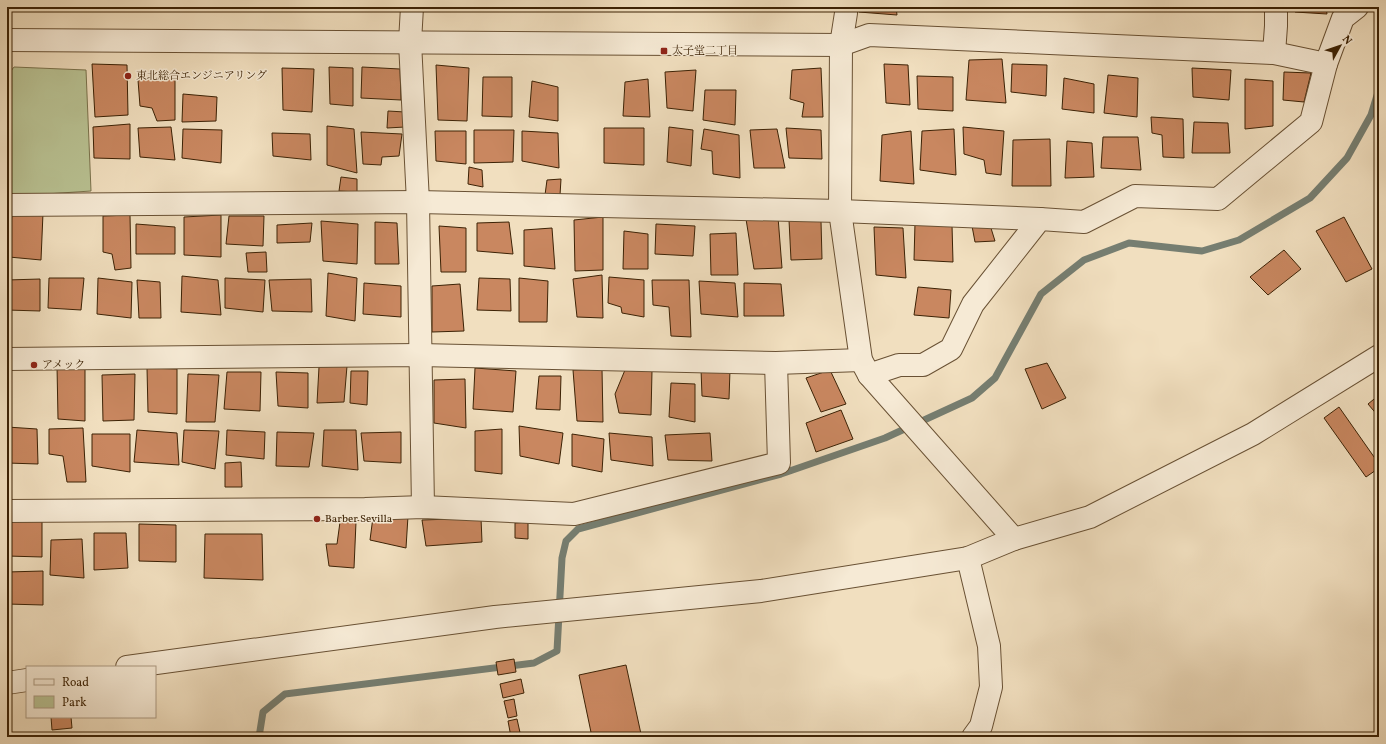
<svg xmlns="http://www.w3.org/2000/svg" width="1386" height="744" viewBox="0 0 1386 744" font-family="Vollkorn,'Noto Serif JP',serif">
<rect width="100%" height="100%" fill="#f1dfbf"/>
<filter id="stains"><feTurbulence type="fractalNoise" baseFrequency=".005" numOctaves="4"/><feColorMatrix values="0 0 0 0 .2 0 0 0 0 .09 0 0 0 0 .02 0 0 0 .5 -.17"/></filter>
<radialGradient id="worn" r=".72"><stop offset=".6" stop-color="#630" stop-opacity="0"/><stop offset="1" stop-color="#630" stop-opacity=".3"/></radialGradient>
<!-- green -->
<path fill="#b9c293" stroke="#7a724c" d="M14 67 86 70 91 191 15 196 7 190V76Z"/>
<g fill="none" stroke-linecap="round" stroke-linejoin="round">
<!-- stream -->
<path stroke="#767e71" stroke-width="7" d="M259 737 263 712 285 694 534 663 557 651 562 558 566 541 578 529 781 474 885 438 972 398 995 378 1041 294 1084 260 1129 243 1202 251 1239 240 1310 198 1347 158 1371 115 1379 89"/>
</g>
<!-- building -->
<g fill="#c98760" stroke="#3c2205">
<path d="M859 7H896L897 15 859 12Z"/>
<path d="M953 7H985V11L953 8Z"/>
<path d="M1148 7H1165L1166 10Z"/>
<path d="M1295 7H1326L1327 14 1295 12Z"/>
<path d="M1002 59 1006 103 966 100 969 60Z"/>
<path d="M92 64 127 65 128 115 95 117Z"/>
<path d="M884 64 908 65 910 105 886 103Z"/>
<path d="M1012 64 1047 65 1046 96 1011 92Z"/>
<path d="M436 65 469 68 467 121 438 120Z"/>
<path d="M329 67 353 68V106L330 104Z"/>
<path d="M362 67 400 69 401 100 361 98Z"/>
<path d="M282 68 314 69 312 112 283 110Z"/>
<path d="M821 68 823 117H802L804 103 790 99 792 70Z"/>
<path d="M1192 68 1231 70 1229 100 1193 97Z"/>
<path d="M696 70 693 111 667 108 665 72Z"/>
<path d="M1284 72 1311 73 1304 102 1283 100Z"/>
<path d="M1108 75 1138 78 1137 117 1104 113Z"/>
<path d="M175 76V120L157 121 152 108 140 106 138 80Z"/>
<path d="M917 76 953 77V111L918 109Z"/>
<path d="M483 77H512V117L482 116Z"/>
<path d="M1064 78 1094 84V113L1062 109Z"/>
<path d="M648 79 650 117 623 116 625 82Z"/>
<path d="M1245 79 1273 81V126L1245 129Z"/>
<path d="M532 81 558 87V121L529 117Z"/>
<path d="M705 90H736L735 125 703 120Z"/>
<path d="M183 94 217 97 216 121 182 122Z"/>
<path d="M388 111 405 112V127L387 128Z"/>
<path d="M1151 117 1183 119 1184 158 1163 157 1162 135 1152 133Z"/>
<path d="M1194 122 1228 123 1230 153H1192Z"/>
<path d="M130 124V159L94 158 93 127Z"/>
<path d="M327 126 354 129 357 173 327 165Z"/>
<path d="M171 127 175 160 140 157 138 128Z"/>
<path d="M669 127 693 130 691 166 667 162Z"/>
<path d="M963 127 1004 131 1001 175 986 173 984 160 964 154Z"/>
<path d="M604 128H644V165L604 163Z"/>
<path d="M786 128 821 130 822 159 789 158Z"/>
<path d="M183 129 222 130 221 163 182 158Z"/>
<path d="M704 129 739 135 740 178 713 174 712 151 701 149Z"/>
<path d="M777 129 785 168H754L750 130Z"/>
<path d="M954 129 956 175 920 170 922 131Z"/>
<path d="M474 130H514L513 162 474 163Z"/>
<path d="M435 131H466V164L436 161Z"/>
<path d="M522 131 558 133 559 168 522 161Z"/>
<path d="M911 131 914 184 880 181 882 135Z"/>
<path d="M361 132 402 134 399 156 382 157 381 165 363 164Z"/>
<path d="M272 133 310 134 311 160 273 156Z"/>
<path d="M1103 137H1138L1141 170 1101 168Z"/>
<path d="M1050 139 1051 186H1012L1013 140Z"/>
<path d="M1067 141 1092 143 1094 177 1065 178Z"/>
<path d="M469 167 482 170 483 187 468 184Z"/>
<path d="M341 177 357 179V192L339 191Z"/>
<path d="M561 179 560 195H545L547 180Z"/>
<path d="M12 213H43L41 260 9 257Z"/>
<path d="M130 215 131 268 115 270 112 254 103 252V216Z"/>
<path d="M221 215V257L184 255V217Z"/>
<path d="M229 216H264L263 246 226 244Z"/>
<path d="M603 217V270L575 271 574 220Z"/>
<path d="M778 217 782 268 754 269 746 219Z"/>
<path d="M1344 217 1372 269 1346 282 1316 231Z"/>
<path d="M789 220 821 221 822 259 791 260Z"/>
<path d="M321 221 358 224 357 264 323 261Z"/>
<path d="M375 222 397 223 399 264H375Z"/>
<path d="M509 222 513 254 477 251V223Z"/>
<path d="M312 223 310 242 277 243V225Z"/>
<path d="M915 223 952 225 953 262 914 260Z"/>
<path d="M136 224 175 227V254H136Z"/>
<path d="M656 224 695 226 693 256 655 254Z"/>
<path d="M990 225 995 241 975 242 972 226Z"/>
<path d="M439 226 466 228V272H441Z"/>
<path d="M874 227 903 228 906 278 876 275Z"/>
<path d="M552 228 555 269 524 266V230Z"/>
<path d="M624 231 648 234V269H623Z"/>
<path d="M736 233 738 275H711L710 234Z"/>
<path d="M1284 250 1301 269 1268 295 1250 277Z"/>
<path d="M266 252 267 272H248L246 253Z"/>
<path d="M328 273 357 278 355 321 326 316Z"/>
<path d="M602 275 603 318 577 317 573 279Z"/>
<path d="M182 276 218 280 221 315 181 312Z"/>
<path d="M609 277 644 280V317L622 313 621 307 608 303Z"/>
<path d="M49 278H84L81 310 48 308Z"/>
<path d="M98 278 132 282 131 318 97 314Z"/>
<path d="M225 278 265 280 263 312 225 308Z"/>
<path d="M479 278 510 279 511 311 477 310Z"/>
<path d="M519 278 548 281 547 322H519Z"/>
<path d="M40 279V311L7 310V280Z"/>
<path d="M311 279 312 312 272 311 269 280Z"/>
<path d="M137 280 160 282 161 318H139Z"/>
<path d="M652 280H689L691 337 671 336 669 307 653 305Z"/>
<path d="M699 281 735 283 738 317 701 314Z"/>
<path d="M364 283 401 286V317L363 314Z"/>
<path d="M744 283 781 284 784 316H744Z"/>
<path d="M460 284 464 331 432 332V286Z"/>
<path d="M918 287 951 290 949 318 914 315Z"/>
<path d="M1047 363 1066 398 1042 409 1025 369Z"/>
<path d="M85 365V421L58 419 57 366Z"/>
<path d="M347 366 344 402 317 403 319 367Z"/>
<path d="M147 368 177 369V414L148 412Z"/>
<path d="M475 368 516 371 513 412 473 409Z"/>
<path d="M602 369 603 422 577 421 573 370Z"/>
<path d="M701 369 730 370 729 399 702 396Z"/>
<path d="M625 370 652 371 651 415 619 413 615 394Z"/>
<path d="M830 370 846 404 821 412 806 378Z"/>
<path d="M351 371H368L367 405 350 403Z"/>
<path d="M227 372H261L260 411 224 409Z"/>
<path d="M276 372 308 373V408L278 406Z"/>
<path d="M135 374 134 420 103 421 102 375Z"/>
<path d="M188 374 219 375 215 422H186Z"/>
<path d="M539 376H561L560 410 536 409Z"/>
<path d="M465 379 466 428 434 423V380Z"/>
<path d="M671 383 695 384V422L669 417Z"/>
<path d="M1379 395V417L1368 404Z"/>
<path d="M1339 407 1379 464V468L1366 477 1324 418Z"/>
<path d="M841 410 853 439 816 452 806 423Z"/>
<path d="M519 426 563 433 559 464 520 456Z"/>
<path d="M7 427 37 429 38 464 7 463Z"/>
<path d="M83 428 86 482H67L63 456 49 454V429Z"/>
<path d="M502 429V474L475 471V431Z"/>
<path d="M137 430 177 433 179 465 134 462Z"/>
<path d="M184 430 219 431 215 469 182 462Z"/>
<path d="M227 430 265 432 264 459 226 455Z"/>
<path d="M324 430H356L358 470 322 466Z"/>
<path d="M277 432 314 433 309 467 276 466Z"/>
<path d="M401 432V463L364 461 361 433Z"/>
<path d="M609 433 652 437 653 466 611 460Z"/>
<path d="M710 433 712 461 668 460 665 435Z"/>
<path d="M92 434H130V472L92 466Z"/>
<path d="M572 434 604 439 602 472 572 466Z"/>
<path d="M241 462 242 487H225V463Z"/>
<path d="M408 516 406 548 370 540 373 517Z"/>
<path d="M481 518 482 542 426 546 422 520Z"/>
<path d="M10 519 42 520V557L7 556Z"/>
<path d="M340 522H356L354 568 329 566 326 544H337Z"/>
<path d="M528 522V539L515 538V523Z"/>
<path d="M139 524 176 525V562L139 561Z"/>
<path d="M94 533H126L128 568 94 570Z"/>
<path d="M205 534H262L263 580 204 578Z"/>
<path d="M82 539 84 578 50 575 51 540Z"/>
<path d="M43 571V605L7 604V572Z"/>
<path d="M514 659 516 672 498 675 496 662Z"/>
<path d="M626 665 641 734 627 737H592L579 675Z"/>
<path d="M521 679 524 693 503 698 500 684Z"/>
<path d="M514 699 517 716 508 718 504 701Z"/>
<path d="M51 717H71L72 728 52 730Z"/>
<path d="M517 719 521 737H511L508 721Z"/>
</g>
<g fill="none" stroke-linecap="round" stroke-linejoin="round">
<defs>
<g id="minor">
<path d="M412 7 410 42 418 202 423 507"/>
<path d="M846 7V13L841 45 840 211 861 360 869 375 1014 539"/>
<path d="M7 40 841 45 869 35 1274 53 1326 64 1311 122 1218 199 1135 196 1084 222 1040 219 973 304 951 349 923 365H899L869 375"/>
<path d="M1274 53 1276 26V7"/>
<path d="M1326 64 1343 18 1357 7"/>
<path d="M7 205 418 202 840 211 1040 219"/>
<path d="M7 359 420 355 776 363 861 360"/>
<path d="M7 511 365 509 423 507 574 514 779 463 776 363"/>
<path d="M968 558 989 646 991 687 981 726 973 737"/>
<path d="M127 667 495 617 761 591 968 558 1014 539 1090 517 1253 434 1379 356"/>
<path d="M7 683 27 680"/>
</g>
</defs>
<!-- minor casing -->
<use href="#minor" stroke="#695134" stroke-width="24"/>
<!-- minor -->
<use href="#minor" stroke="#f6ead5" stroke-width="22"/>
</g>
<!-- markers -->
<g fill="#8f2418" stroke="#f6ead5" stroke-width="1.5">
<rect x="660" y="47" width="8" height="8" rx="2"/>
<circle cx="128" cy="76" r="4"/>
<circle cx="34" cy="365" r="4"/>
<circle cx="317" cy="519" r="4"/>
</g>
<g text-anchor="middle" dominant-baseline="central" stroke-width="3" stroke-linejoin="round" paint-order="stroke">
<!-- poi labels -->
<g font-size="11" fill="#3c2205" stroke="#f6ead5" text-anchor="start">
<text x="672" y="51">太子堂二丁目</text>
<text x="136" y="76">東北総合エンジニアリング</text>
<text x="42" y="365">アメック</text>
<text x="325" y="519">Barber Sevilla</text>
</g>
</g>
<!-- margin -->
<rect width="1386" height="744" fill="none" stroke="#f1dfbf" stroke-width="24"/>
<rect x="8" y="8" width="1370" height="728" fill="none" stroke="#3c2205" stroke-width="2"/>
<rect x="12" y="12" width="1362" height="720" fill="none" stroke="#3c2205"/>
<!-- legend -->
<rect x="26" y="666" width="130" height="52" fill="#f6ead5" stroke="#ac9a82"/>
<rect x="34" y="679" width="20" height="6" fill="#f6ead5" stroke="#ac9a82"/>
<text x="62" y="686" font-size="12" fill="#3c2205">Road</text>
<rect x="34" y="696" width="20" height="12" fill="#b9c293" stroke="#ac9a82"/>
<text x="62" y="706" font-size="12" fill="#3c2205">Park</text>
<!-- north arrow -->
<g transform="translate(1340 46) rotate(50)" stroke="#f6ead5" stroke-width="3" paint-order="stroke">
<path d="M0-3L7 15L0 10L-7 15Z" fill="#3c2205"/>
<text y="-6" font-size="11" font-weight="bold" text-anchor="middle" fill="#3c2205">N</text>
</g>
<rect width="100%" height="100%" filter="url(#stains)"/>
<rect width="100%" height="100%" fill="url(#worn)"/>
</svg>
